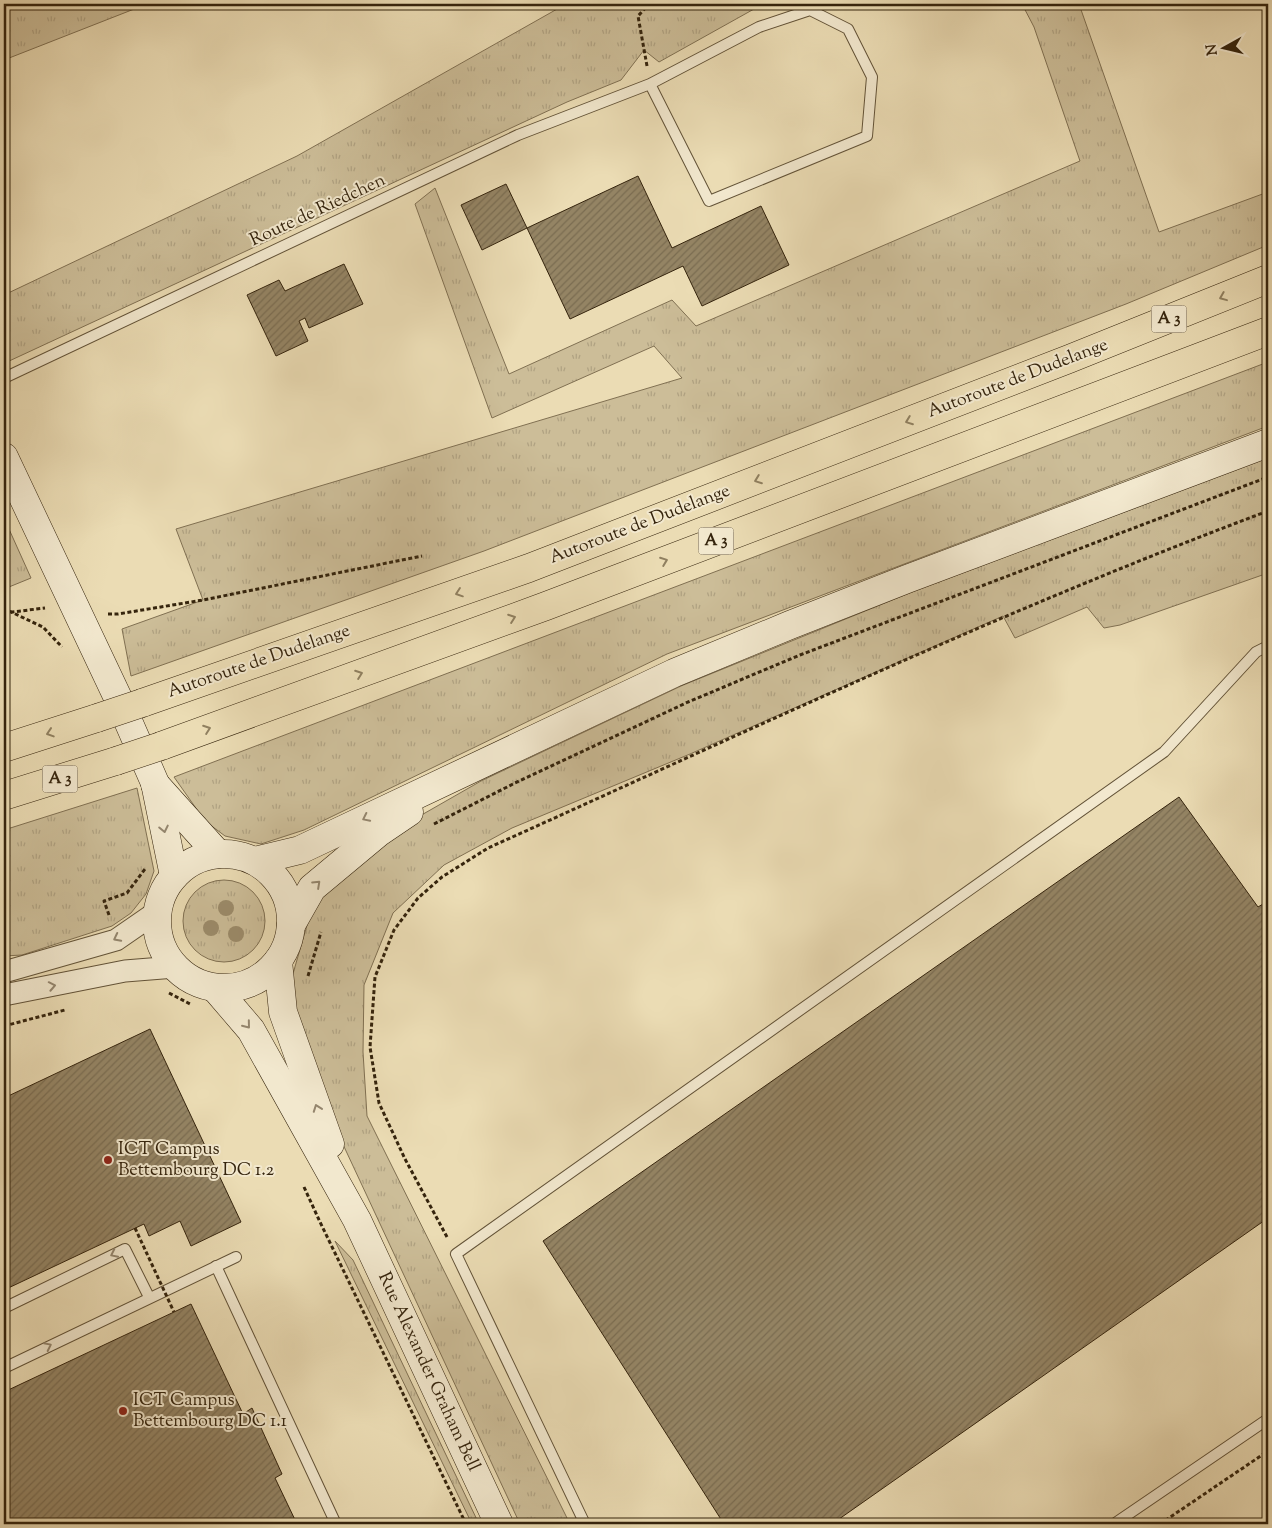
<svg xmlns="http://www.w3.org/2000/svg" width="1272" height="1528" viewBox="0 0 1272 1528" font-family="'Sorts Mill Goudy',serif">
<defs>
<pattern id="grass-tufts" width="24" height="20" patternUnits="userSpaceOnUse" patternTransform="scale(1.25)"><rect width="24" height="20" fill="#ccbd98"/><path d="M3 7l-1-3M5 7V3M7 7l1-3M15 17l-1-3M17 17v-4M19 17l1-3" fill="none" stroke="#b0a282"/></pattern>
<pattern id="building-hatch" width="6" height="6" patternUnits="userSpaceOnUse" patternTransform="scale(1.25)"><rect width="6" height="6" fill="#948464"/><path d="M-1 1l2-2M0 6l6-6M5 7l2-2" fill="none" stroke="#7a6c51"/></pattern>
</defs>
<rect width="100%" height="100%" fill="#ebdcb4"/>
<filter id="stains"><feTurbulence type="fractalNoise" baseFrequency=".004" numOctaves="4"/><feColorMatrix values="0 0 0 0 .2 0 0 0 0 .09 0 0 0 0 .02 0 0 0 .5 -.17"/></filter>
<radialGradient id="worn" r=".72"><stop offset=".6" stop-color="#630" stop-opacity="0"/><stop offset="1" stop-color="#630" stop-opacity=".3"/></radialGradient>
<!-- grass -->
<g fill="url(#grass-tufts)" stroke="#807052">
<path d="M4 4H147L4 60Z"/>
<path d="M566 4H763L659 62 644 50 621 80 567 102 7 362H4V295L297 156Z"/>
<path d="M1022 4H1079L1159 232 1268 192V245L1126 304 484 551 131 676 122 629 203 600 176 529 682 378 654 346 492 418 415 204 435 188 509 374 672 300 696 326 1080 161 1034 27Z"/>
<path d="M1268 362V426L667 654 304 830 261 844 225 836 205 821 174 777Z"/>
<path d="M1268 458V573L1120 625 1104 628 1087 607 1015 638 1003 616 690 754 512 828 444 865 393 913 364 985 363 1052 367 1116 570 1524H520L326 1108 294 1006 292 977 310 915 318 900 411 821 481 781 681 686 912 592Z"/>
<path d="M4 518 31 578 4 589Z"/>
<path d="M137 788 154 871 146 894 131 913 112 926 22 955 4 956V830Z"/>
<circle cx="224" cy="921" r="41"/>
<path d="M335 1241 353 1260 479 1524H472Z"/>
</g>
<!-- building -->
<g fill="url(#building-hatch)" stroke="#35240d">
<path d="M638 176 672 248 761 206 789 265 702 306 683 266 570 319 527 228Z"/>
<path d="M506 184 527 228 482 250 461 205Z"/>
<path d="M344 264 363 304 309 328 305 318 299 321 308 341 276 356 247 295 279 280 285 291Z"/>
<path d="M1179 797 1258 907 1268 901V1218L832 1524H724L543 1241Z"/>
<path d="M150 1029 241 1222 191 1246 180 1221 149 1236 144 1224 4 1290V1098Z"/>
<path d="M191 1304 243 1414 252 1408 282 1474 275 1478 297 1524H4V1392Z"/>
</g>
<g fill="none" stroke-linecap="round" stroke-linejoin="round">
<defs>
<g id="service">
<path d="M4 378 518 135 650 84 759 27 810 10 848 29 872 77 867 136 709 201 650 84"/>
<path d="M216 1266 336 1524"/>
<path d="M4 1308 125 1249 149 1297"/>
<path d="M4 1368 236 1257"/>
<path d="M585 1524 456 1254 1164 752 1256 652 1268 646"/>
<path d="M1114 1524 1268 1419"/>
</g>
<g id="minor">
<path d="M4 972 116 940 158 911"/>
<path d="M4 995 125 971 175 967"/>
</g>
<g id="secondary">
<path d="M4 457 118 698 155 783 174 876"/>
<path d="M155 784 218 854"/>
<circle cx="224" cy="921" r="67"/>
<path d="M255 861 300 850 674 673 790 625 907 579 1268 443"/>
<path d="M291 925 312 888 378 833 409 812"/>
<path d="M278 961 283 1012 330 1144"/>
<path d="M215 988 251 1030 357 1220 499 1524"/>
</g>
<g id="motorway">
<path d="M142 703 529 568 1069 359 1268 279"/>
<path d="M161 746 546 606 1268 331"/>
<path d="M4 748 97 718"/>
<path d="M4 796 116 761"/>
</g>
</defs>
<!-- service casing -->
<use href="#service" stroke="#625237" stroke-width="12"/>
<!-- minor casing -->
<use href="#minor" stroke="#625237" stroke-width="23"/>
<!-- secondary casing -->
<use href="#secondary" stroke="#35240d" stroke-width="29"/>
<!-- motorway casing -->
<use href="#motorway" stroke="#35240d" stroke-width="29"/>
<!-- path -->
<g stroke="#35240d" stroke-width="3" stroke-dasharray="4 2.5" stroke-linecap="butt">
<path d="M647 66 638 16 649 4"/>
<path d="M9 611 43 627 62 647"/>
<path d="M4 613 45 608"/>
<path d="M108 614H118L203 600 422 556"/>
<path d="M434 824 515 783 688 702 800 655 1268 477"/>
<path d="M109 915 104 901 127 893 145 869"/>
<path d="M308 976 321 932"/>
<path d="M169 993 192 1005"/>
<path d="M4 1026 65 1010"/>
<path d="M304 1187 320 1222 466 1524"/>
<path d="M447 1237 405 1159 379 1103 370 1047 375 977 394 930 418 898 442 877 488 848C746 732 1003 610 1268 511"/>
<path d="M1160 1524 1268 1451"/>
</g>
<!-- service -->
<use href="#service" stroke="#f2e8ce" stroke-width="10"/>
<!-- minor -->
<use href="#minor" stroke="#f2e8ce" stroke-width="21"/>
<!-- secondary -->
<use href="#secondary" stroke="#f2e8ce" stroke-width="28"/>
<!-- motorway -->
<use href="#motorway" stroke="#ebdcb4" stroke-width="28"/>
<defs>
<g id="motorway-bridge">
<path d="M97 718 142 703"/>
<path d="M116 761 161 746"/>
</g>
</defs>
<!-- motorway-bridge casing -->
<use href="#motorway-bridge" stroke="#35240d" stroke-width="29" stroke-linecap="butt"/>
<!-- path-bridge -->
<path stroke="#35240d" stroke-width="3" stroke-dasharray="4 2.5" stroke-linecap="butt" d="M135 1228 174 1312"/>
<!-- motorway-bridge -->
<use href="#motorway-bridge" stroke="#ebdcb4" stroke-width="28"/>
</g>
<!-- trees -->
<g fill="#9c8c6b">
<circle cx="226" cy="908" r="8"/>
<circle cx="211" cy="928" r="8"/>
<circle cx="236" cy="934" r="8"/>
</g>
<!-- one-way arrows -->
<defs><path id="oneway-chevron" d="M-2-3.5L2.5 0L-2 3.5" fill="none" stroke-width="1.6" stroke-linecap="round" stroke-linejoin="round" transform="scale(1.25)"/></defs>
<g stroke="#908060">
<use href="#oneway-chevron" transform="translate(1223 297) rotate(158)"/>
<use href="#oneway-chevron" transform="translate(909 421) rotate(159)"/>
<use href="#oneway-chevron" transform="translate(758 480) rotate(159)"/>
<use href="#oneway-chevron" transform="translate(664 561) rotate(-21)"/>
<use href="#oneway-chevron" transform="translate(459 593) rotate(161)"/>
<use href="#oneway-chevron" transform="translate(512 618) rotate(-20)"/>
<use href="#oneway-chevron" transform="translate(359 674) rotate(-20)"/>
<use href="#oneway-chevron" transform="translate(207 729) rotate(-20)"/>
<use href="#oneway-chevron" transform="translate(50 733) rotate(162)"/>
</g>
<g stroke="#94866e">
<use href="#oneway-chevron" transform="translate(366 818) rotate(154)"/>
<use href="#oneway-chevron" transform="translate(164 829) rotate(78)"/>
<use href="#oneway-chevron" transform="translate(317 884) rotate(-43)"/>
<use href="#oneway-chevron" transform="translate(117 938) rotate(153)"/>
<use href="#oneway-chevron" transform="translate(52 986) rotate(-11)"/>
<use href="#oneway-chevron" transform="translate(247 1025) rotate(51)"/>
<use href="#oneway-chevron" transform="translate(317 1108) rotate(-110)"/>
<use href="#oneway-chevron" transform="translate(114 1254) rotate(154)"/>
<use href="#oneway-chevron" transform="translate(48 1346) rotate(-26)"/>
</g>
<!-- markers -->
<g fill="#8f2418" stroke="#f2e8ce" stroke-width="2">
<circle cx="108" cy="1160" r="5"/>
<circle cx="123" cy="1411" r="5"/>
</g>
<g text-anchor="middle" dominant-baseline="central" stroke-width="4" stroke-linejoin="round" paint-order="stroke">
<!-- shield labels -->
<g fill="#f2e8ce" stroke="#6e5f47" stroke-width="1">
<rect x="1151.5" y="305.5" width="35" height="27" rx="4"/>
<rect x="698.5" y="527.5" width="35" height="27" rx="4"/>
<rect x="42.5" y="765.5" width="35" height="27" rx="4"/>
</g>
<g font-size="16" font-weight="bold" fill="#35240d">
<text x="1169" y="319">A 3</text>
<text x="716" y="541">A 3</text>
<text x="60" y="779">A 3</text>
</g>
<!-- street labels -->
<g font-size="18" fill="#35240d" stroke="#f2e8ce">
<text transform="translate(318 211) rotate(-25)">Route de Riedchen</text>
<text transform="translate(1018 379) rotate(-21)">Autoroute de Dudelange</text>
<text transform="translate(640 525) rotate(-21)">Autoroute de Dudelange</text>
<text transform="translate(259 662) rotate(-19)">Autoroute de Dudelange</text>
<text transform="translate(428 1372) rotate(65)">Rue Alexander Graham Bell</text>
</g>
<!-- poi labels -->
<g font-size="18" fill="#35240d" stroke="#f2e8ce" text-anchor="start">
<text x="118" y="1150">ICT Campus<tspan x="118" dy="21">Bettembourg DC 1.2</tspan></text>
<text x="133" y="1401">ICT Campus<tspan x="133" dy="21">Bettembourg DC 1.1</tspan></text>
</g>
</g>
<!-- margin -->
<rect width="1272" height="1528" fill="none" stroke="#ebdcb4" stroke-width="20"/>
<rect x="5" y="5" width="1262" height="1518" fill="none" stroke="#35240d" stroke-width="2.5"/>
<rect x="10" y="10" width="1252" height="1508" fill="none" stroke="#35240d"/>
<!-- north arrow -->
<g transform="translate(1224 48) rotate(262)" stroke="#f2e8ce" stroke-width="4" paint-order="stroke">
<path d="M0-4L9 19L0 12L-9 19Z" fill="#35240d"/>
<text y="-8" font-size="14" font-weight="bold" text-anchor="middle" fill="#35240d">N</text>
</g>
<rect width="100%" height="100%" filter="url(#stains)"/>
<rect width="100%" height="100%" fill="url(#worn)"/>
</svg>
